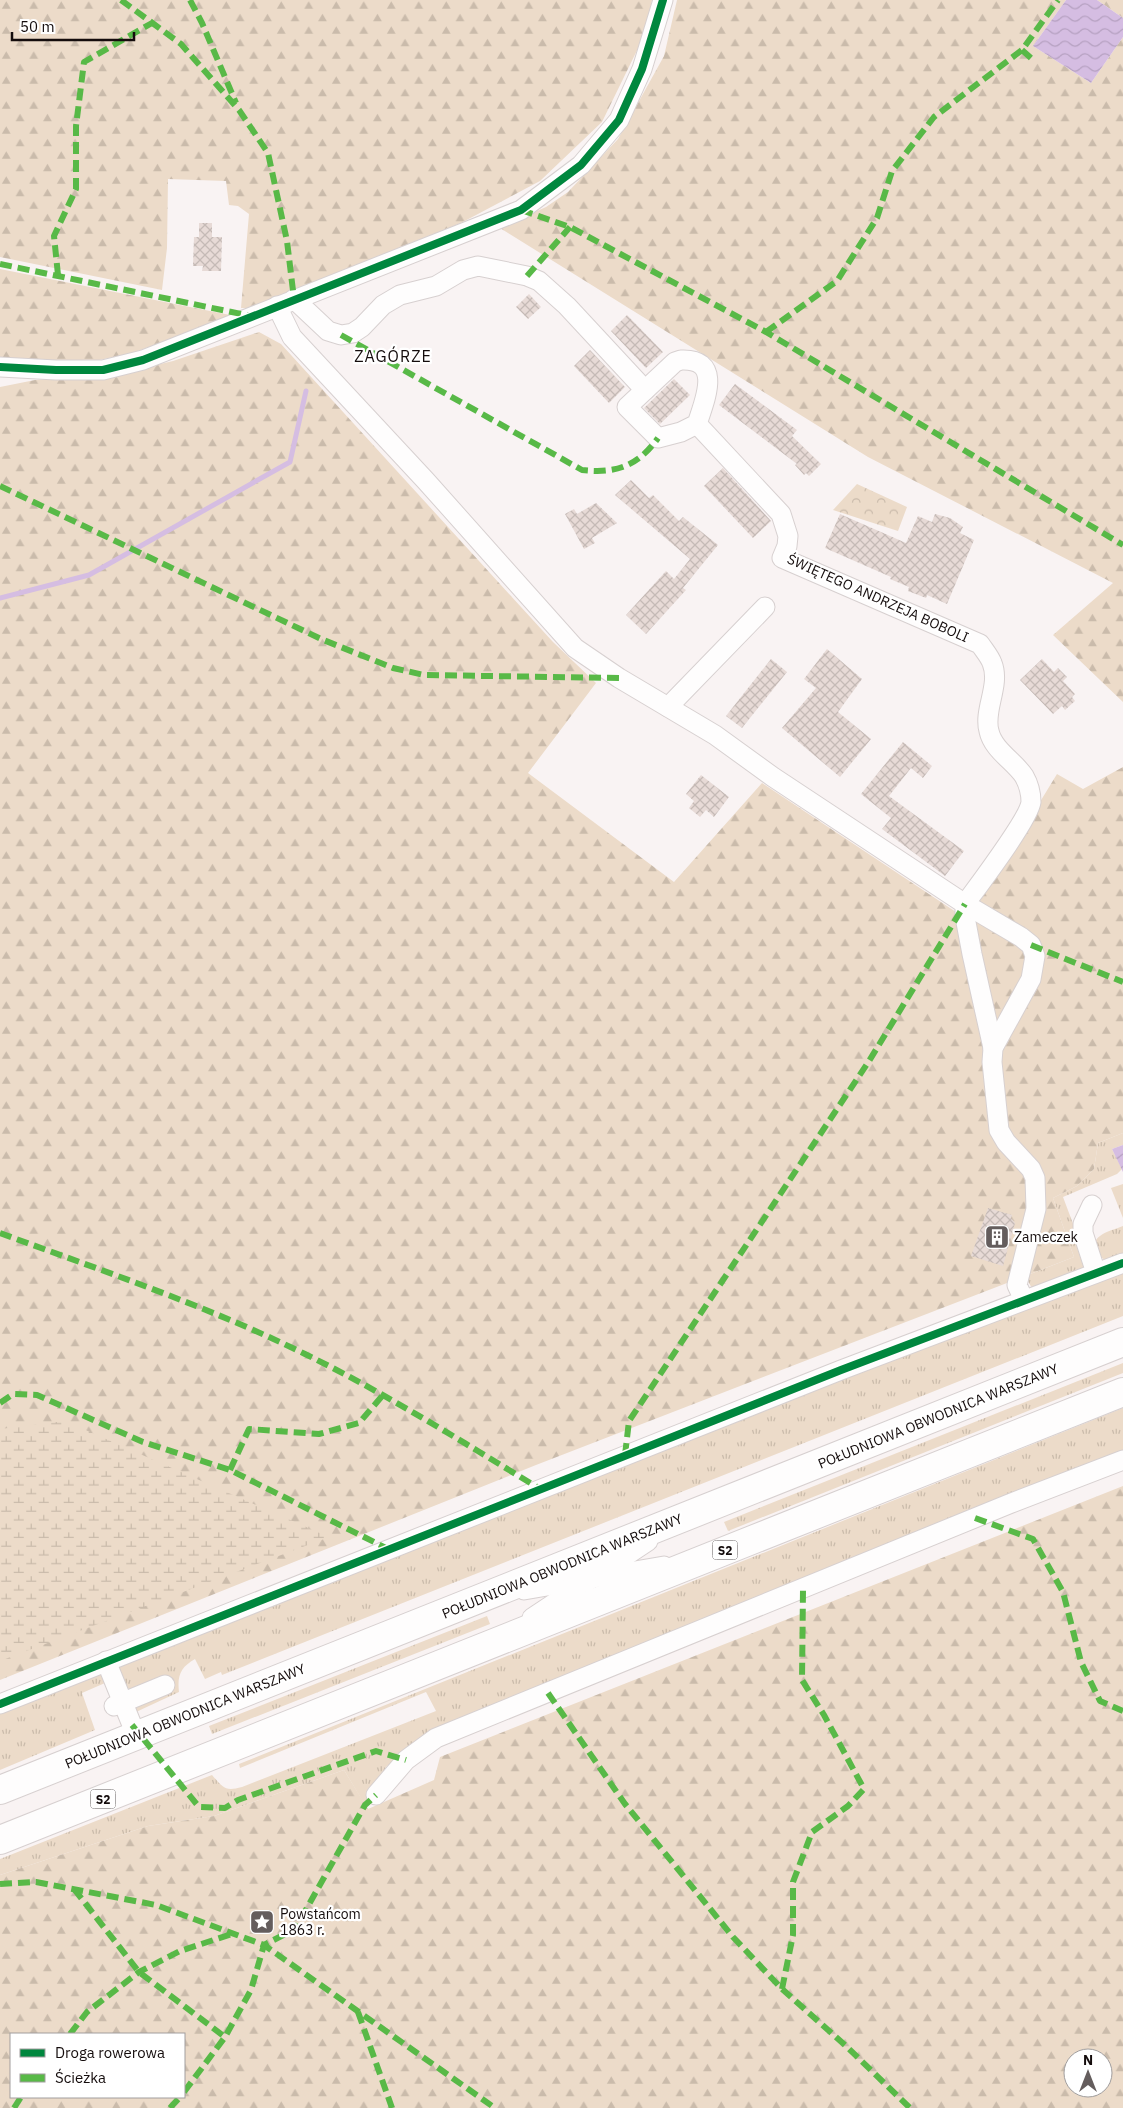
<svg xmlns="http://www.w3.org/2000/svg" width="1123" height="2108" viewBox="0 0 1123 2108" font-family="'IBM Plex Sans',sans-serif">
<defs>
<pattern id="grass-tufts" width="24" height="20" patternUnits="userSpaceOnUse" patternTransform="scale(1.25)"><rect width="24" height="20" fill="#ecdbc9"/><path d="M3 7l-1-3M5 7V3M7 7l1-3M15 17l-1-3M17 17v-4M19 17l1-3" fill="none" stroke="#cabbab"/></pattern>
<pattern id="forest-firs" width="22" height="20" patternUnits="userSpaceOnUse" patternTransform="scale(1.25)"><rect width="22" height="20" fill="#ecdbc9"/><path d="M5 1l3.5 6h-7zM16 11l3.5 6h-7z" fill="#cabbab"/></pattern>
<pattern id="wetland-marsh" width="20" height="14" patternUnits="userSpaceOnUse" patternTransform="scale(1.25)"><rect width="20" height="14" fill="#ecdbc9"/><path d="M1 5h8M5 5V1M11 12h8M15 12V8" fill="none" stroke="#cabbab"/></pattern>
<pattern id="park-crowns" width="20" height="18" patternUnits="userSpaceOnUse" patternTransform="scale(1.25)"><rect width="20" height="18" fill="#ecdbc9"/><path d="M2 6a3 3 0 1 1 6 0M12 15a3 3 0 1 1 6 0" fill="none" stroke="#cabbab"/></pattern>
<pattern id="water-waves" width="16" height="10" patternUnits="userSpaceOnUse" patternTransform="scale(1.25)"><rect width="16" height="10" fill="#d5bde2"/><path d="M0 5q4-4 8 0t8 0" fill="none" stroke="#b6a1c1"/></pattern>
<pattern id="building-cross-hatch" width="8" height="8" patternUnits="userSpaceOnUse" patternTransform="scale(1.25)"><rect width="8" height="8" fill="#e7dad6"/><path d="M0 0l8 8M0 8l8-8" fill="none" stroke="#c5bab6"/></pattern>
</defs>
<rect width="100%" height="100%" fill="#f9f3f3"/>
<!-- grass -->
<g fill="url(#grass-tufts)">
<path d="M1123 1133V1145L1112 1149 1122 1169 1117 1174 1063 1197 1087 1261 1084 1272 1033 1290 1025 1276 1074 1257 1053 1198 1077 1186 1094 1169 1098 1143Z"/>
<path d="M1123 1184V1218L1111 1188Z"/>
<path d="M1123 1226V1259L1108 1262C1099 1257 1088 1244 1100 1236 1106 1231 1116 1229 1123 1226Z"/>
<path d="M1123 1272V1316L222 1675 221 1672 205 1679 195 1659C181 1667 177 1675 179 1692L136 1712 132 1690 125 1687 118 1674 121 1663 920 1346Z"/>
<path d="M1123 1363V1373L728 1531 724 1522Z"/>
<path d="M1123 1408V1451L456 1720 411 1747 386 1767 365 1805 344 1770 214 1816 148 1826 0 1875V1859L212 1775C223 1787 224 1792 242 1787L436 1711 426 1692 240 1768 239 1764Z"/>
<path d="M487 1616 490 1624 212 1734 209 1726Z"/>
<path d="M96 1672 107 1675 112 1700 105 1683 82 1693 95 1730 0 1770V1712Z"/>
</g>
<!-- forest -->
<g fill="url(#forest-firs)" fill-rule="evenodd">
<path d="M0 0H652L645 34 602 122 540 181 461 223 248 308H241L249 214 238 206 229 205 226 181 168 179 167 248 162 290 0 257Z"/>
<path d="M677 0H1066L1033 46 1091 83 1123 37V702L1053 635 1113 583 868 457 500 228 546 207 568 192 618 139 664 56Z"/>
<path d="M1097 0H1123V18Z"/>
<path d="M0 269 235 316 132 353 90 362 0 360Z"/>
<path d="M259 332 281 344 553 642 596 683 528 773 674 882 762 783 968 920 1057 774 1083 789 1123 767V1133L1098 1143 1094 1169 1077 1186 1053 1198 1074 1257 536 1465 0 1680V387L35 380 110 376 173 361Z"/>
<path d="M1123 1486V2108H0V1875L148 1826 214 1816 344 1770 368 1809 434 1780 440 1757ZM11 2034H184V2097H11ZM1073 2058H1103V2088H1073Z"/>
</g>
<!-- wetland -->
<path fill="url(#wetland-marsh)" d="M65 1421 329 1537 0 1661V1429Z"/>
<!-- park -->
<path fill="url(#park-crowns)" d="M857 484 907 507 898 531 833 510Z"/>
<!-- water -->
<g fill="url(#water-waves)">
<path d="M1066 0H1097L1123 18V37L1091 83 1033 46Z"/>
<path d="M1123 1145V1172L1112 1149Z"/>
</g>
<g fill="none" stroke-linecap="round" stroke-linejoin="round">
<!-- stream -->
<path stroke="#d5bde2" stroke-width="5" d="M0 598 89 575 290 462 306 391"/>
</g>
<!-- building -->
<g fill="url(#building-cross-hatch)">
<path d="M199 223H212V237H222L221 271H202L203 266H193L194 237H199Z"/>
<path d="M529 294 541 307 528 319 516 307Z"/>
<path d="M627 315 663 352 646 368 611 331Z"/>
<path d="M590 350 625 387 609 403 574 366Z"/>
<path d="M674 379 690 395 660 424 644 408Z"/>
<path d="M735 384 797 430 792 436 821 464 809 476 806 473 804 475 795 465 797 464 719 405Z"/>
<path d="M723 468 771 521 753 538 704 486Z"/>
<path d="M631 480 649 498 653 495 679 521 683 517 718 545 683 588 686 590 646 634 626 615 666 571 674 579 690 559 615 495Z"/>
<path d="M596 503 617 523 592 538 595 543 584 549 565 514 574 509 577 514Z"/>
<path d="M840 514 906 543 918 516 932 522 935 514 950 518 963 527 960 533 974 540 947 604 927 595 926 598 908 591 909 587 890 579 891 577 825 548Z"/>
<path d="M827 649 862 679 838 712 871 739 840 777 782 728 816 688 804 679Z"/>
<path d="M771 659 787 672 742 728 726 716Z"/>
<path d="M1042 659 1054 672 1058 668 1067 677 1063 681 1075 694 1072 697 1075 701 1065 710 1062 706 1053 714 1020 680Z"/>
<path d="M903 742 932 766 923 778 911 768 889 796 964 851 945 876 882 829 891 818 861 794Z"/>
<path d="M701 775 729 797 714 817 706 810 700 817 689 808 694 801 686 794Z"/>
<path d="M988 1208 1012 1215 1011 1218 1015 1223 1003 1266 971 1256Z"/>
</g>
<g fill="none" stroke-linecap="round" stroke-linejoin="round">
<defs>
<g id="minor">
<path d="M294 299 328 331 341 335 353 333 362 327 383 305 400 295 436 286 463 270 478 266 527 276 539 281 567 306 645 390"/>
<path d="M277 306 292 337 426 481 575 648 619 678 715 735 773 777 965 904V917L972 954 993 1048"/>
<path d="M681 360C724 358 704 402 697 424L681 432 658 438 627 407 675 362Z"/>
<path d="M0 367 56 370H103L143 360 521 210 581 165 619 120 642 69 663 0"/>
<path d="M697 424 781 514 788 536 787 546 782 558 980 644C984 650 990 657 992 663 1001 685 983 710 989 731 993 750 1014 761 1024 776 1028 783 1031 794 1031 802 1029 819 978 886 965 904L1021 937 1031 945 1035 956 1031 979 993 1048 992 1062 999 1130 1006 1142 1031 1169 1035 1178 1036 1209 1017 1285 1024 1300"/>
<path d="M668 707 765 607"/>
<path d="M1092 1205 1083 1224V1233L1096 1273"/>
<path d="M524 1590 664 1566"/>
<path d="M532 1618 648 1541"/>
<path d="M106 1661 132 1725"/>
<path d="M0 1704 841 1370 1123 1263"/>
<path d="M114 1706 165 1685"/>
<path d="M376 1795 406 1760 436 1738 1009 1504 1123 1460"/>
</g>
<g id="highway">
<path d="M0 1790 1123 1342"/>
<path d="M0 1840 1123 1392"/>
</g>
</defs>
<!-- minor casing -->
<use href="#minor" stroke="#d7d0d0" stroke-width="21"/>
<!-- highway casing -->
<use href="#highway" stroke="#d7d0d0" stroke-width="30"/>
<!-- minor -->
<use href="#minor" stroke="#fefdfd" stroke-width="19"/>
<!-- highway -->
<use href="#highway" stroke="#fefdfd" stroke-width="28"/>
<!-- quiet -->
<g stroke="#58b947" stroke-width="6" stroke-dasharray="12 6" stroke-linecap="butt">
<path d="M121 0 181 44 239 110 268 153 287 241 294 299"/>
<path d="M190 0 202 23 236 103"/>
<path d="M1022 50 1032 59"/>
<path d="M521 210 570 227 766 332 1123 545"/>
<path d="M0 264 251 316"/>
<path d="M58 275 54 236 76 189V126L84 62 152 23"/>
<path d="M527 276 570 227"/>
<path d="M766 332 837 281 877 218 892 171 934 117 1022 50 1058 0"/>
<path d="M341 335 582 470C616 474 638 466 658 438"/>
<path d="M0 486 321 639 393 668 424 675 619 678"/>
<path d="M1031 945 1123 982"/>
<path d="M0 1233C103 1271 207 1306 305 1354 387 1394 464 1443 542 1490"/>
<path d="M0 1403 13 1394 37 1395 143 1442 230 1470 390 1550"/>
<path d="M625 1455 629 1421 869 1061 965 904"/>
<path d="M230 1470 249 1429 319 1434 359 1423 383 1395"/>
<path d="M975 1518 1033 1539 1063 1592 1081 1662 1100 1701 1123 1711"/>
<path d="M548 1693 625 1804 733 1937 782 1989 845 2045 910 2108"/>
<path d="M132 1725 199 1807 225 1808 238 1800 376 1751 406 1760"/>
<path d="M0 1884 36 1882 156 1905 264 1945 495 2108"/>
<path d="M74 1889 139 1972 225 2037"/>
<path d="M782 1989 793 1935V1882L812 1832 848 1806 864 1789 824 1715 802 1680 803 1590"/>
<path d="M358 2012 392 2108"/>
<path d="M70 2034 87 2012 139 1972 180 1951 232 1934"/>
<path d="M184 2092 225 2037 251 1990 264 1945 295 1929 365 1805 376 1795"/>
<path d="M14 2108 21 2097"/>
<path d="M170 2108 180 2097"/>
</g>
<defs>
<g id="cycleway">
<path d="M0 367 56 370H103L143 360 521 210 581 165 619 120 642 69 663 0"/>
<path d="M0 1704 841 1370 1123 1263"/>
</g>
</defs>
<!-- cycleway casing -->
<use href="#cycleway" stroke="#fff" stroke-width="11"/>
<!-- cycleway -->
<use href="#cycleway" stroke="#00873e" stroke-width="8"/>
</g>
<!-- icons -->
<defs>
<symbol id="building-square" viewBox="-11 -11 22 22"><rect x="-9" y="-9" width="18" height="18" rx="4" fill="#645d5d" stroke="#fff"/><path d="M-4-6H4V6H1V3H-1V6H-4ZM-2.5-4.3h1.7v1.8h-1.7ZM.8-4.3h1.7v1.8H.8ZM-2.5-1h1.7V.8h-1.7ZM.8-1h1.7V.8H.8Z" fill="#fff"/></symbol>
<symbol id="sight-square" viewBox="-11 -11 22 22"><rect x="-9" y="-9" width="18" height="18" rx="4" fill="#645d5d" stroke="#fff"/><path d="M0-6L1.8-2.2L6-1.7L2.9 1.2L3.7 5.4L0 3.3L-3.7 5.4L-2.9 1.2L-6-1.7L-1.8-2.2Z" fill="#fff"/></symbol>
</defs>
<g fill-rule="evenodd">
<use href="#building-square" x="983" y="1223" width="28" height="28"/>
<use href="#sight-square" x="248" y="1908" width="28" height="28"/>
</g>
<g text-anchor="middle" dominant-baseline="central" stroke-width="4.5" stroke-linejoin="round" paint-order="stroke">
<!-- shield labels -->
<g fill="#fff" stroke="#5a5555" stroke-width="1">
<rect x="712.5" y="1540.5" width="25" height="19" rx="4"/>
<rect x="90.5" y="1789.5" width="25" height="19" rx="4"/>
</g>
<g font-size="12" font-weight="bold" fill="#140c0c">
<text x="725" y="1550">S2</text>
<text x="103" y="1799">S2</text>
</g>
<!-- street labels -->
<g font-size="14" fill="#140c0c" stroke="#fff">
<text transform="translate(878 598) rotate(24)">ŚWIĘTEGO ANDRZEJA BOBOLI</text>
<text transform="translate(938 1416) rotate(-22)">POŁUDNIOWA OBWODNICA WARSZAWY</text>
<text transform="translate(562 1566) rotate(-22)">POŁUDNIOWA OBWODNICA WARSZAWY</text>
<text transform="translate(185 1716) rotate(-22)">POŁUDNIOWA OBWODNICA WARSZAWY</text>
</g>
<!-- poi labels -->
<g font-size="14" fill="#140c0c" stroke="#fff" text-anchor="start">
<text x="1014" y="1237">Zameczek</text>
<text x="280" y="1914">Powstańcom<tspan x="280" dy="16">1863 r.</tspan></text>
</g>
<!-- quarter labels -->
<g font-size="16" letter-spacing="1" fill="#140c0c" stroke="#fff">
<text x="393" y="356">ZAGÓRZE</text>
</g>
</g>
<!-- legend -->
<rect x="10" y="2033" width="175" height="65" fill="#ffffff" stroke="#a19e9e"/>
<rect x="20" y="2049" width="25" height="8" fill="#00873e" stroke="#a19e9e"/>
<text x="55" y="2058" font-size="15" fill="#140c0c">Droga rowerowa</text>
<rect x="20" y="2074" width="25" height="8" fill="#58b947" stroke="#a19e9e"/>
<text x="55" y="2083" font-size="15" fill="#140c0c">Ścieżka</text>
<!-- north arrow -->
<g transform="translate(1088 2073)"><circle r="24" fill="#ffffff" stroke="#a19e9e"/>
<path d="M0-4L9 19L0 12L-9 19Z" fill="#645d5d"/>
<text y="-8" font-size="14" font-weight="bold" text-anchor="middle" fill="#140c0c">N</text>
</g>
<!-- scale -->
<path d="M12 32v8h122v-8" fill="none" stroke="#140c0c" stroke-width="2.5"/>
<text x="20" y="32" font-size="15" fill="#140c0c" stroke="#ffffff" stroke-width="4" paint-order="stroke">50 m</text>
</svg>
